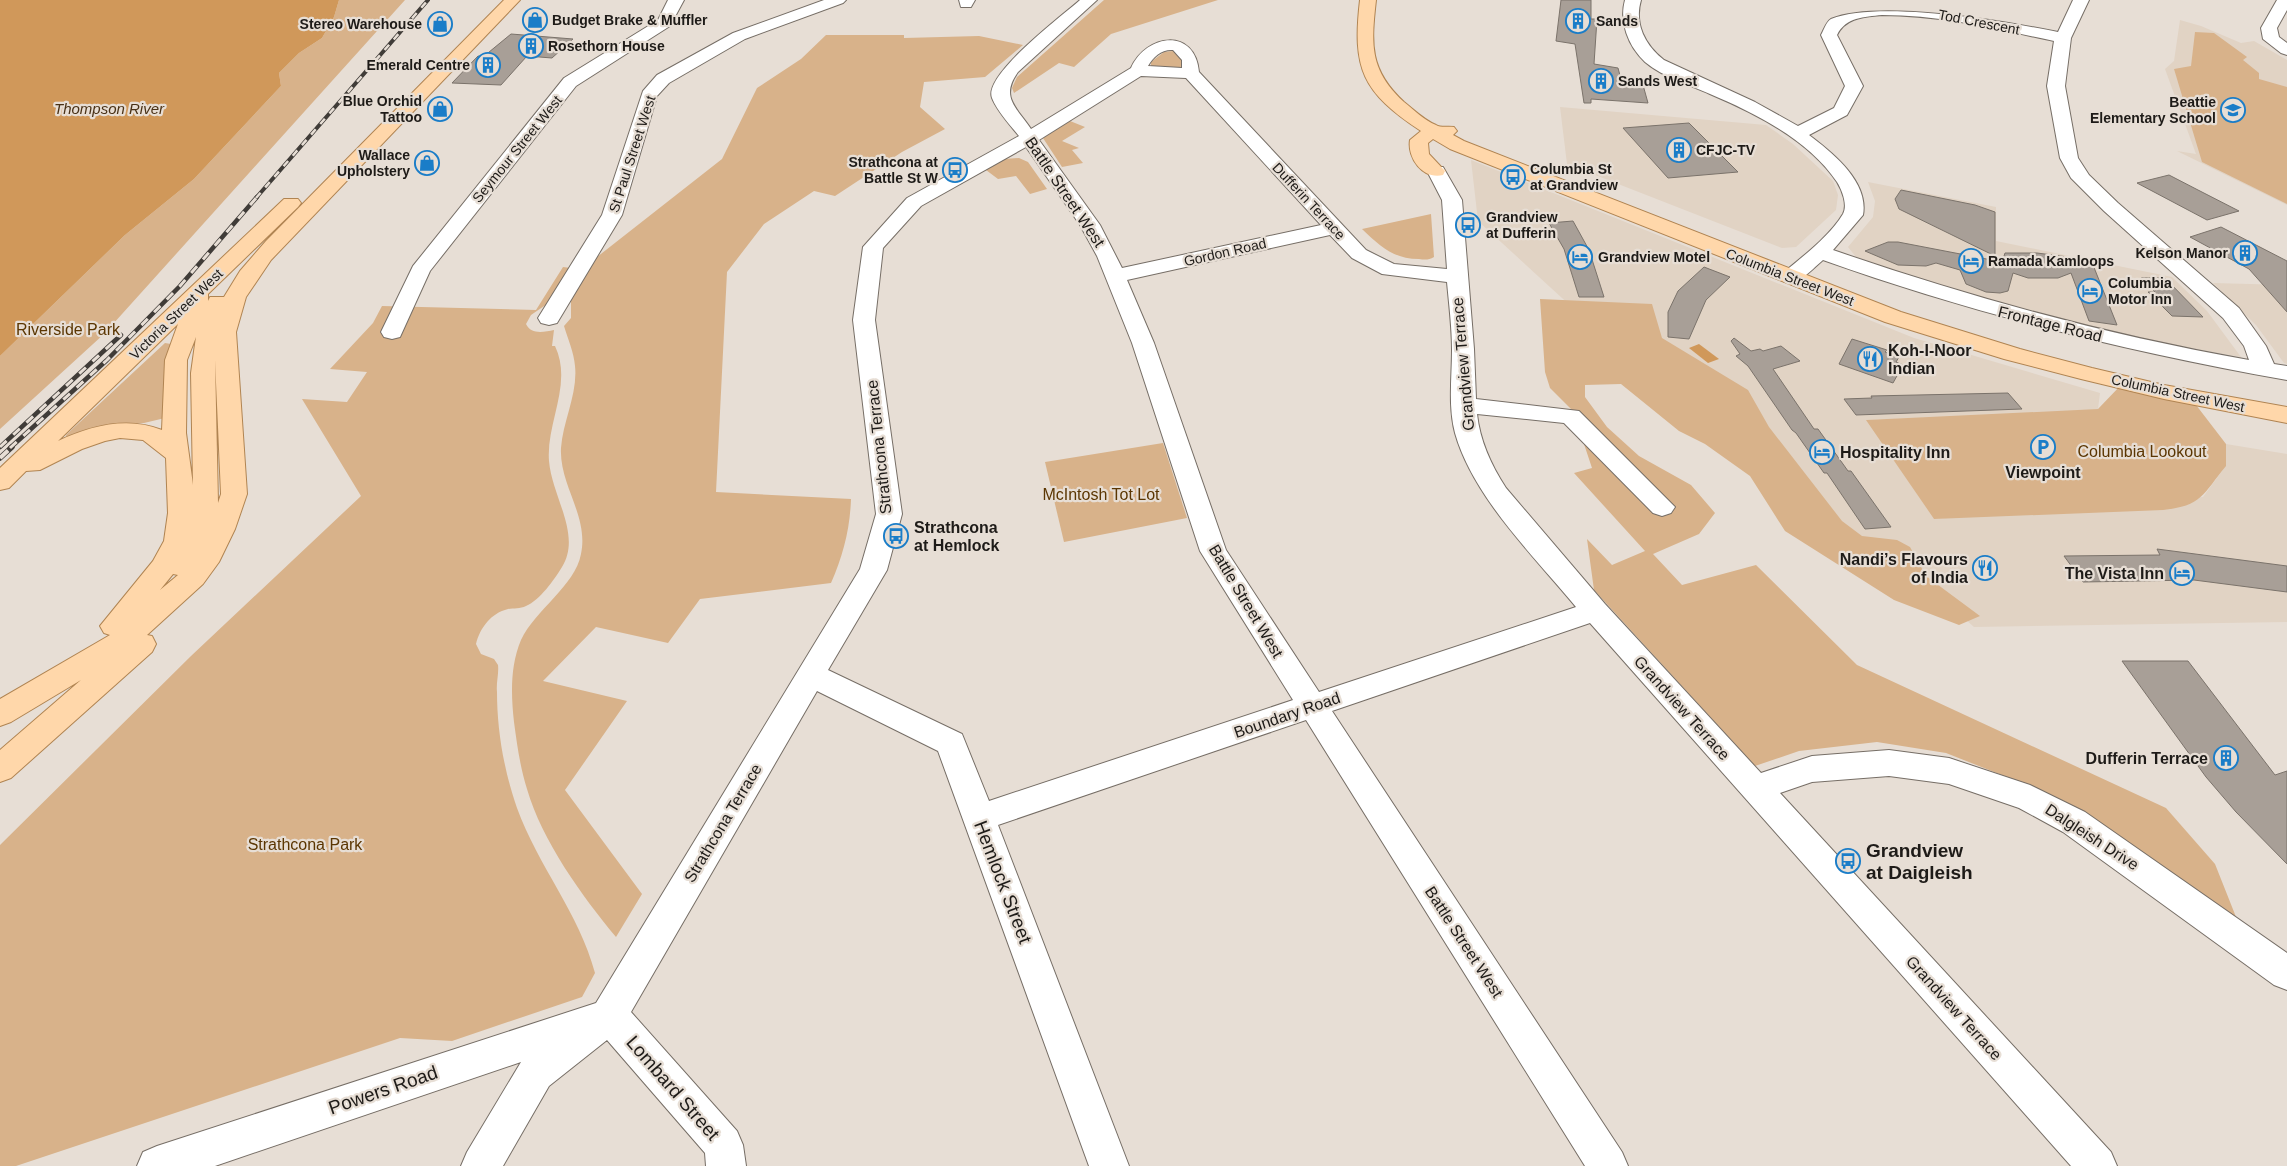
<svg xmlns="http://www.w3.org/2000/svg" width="2287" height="1166" viewBox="0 0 2287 1166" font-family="Helvetica,sans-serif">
<rect width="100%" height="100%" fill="#e7ded5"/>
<!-- built -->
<g fill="#e1d3c4">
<path d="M2180 20 2201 26 2241 43 2254 41 2287 60V205L2177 151 2196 154 2165 69 2174 61Z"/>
<path d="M1560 107 1766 125 1793 144 1833 181 1838 195 1836 210 1796 247 1782 248 1567 164Z"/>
<path d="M1471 160 1914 338 2100 393 2098 409 2078 412 1867 420 1934 519 2203 497 2222 471 2226 459V444L2287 454V622L1974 627 1882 546 1846 558 1478 221Z"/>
<path d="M1868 182 1996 207V241L2172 277 2207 311 2241 357 2126 337 2016 309 1934 284 1856 257 1848 247 1873 217 1875 201Z"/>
<path d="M2213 283 2287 285V364L2284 363 2256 325Z"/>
</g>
<!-- green -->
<g fill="#d8b28a">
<path d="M339 0H405L104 334 0 429V356L125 235 194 179 281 86 279 73 299 53 322 38 334 17Z"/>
<path d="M1104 0H1218L1111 34 1074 67 1059 63 1014 93 1012 88 1017 77Z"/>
<path d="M2195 32 2214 33 2247 57 2243 60 2259 73V79L2287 87V204L2202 162 2174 69 2191 66Z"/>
<path d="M826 35H904V38L979 36 1023 45 985 77 924 82 920 107 945 129 902 152 835 196 814 191 764 224 727 272 716 492 851 499C850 529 843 556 831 583L700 599 668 643 596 627 543 681 627 701 565 790 642 894 616 937C582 896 542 841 527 789 520 767 517 744 514 722 511 695 510 666 521 640 535 610 575 586 581 554 589 516 559 485 561 448 563 421 578 393 575 366 574 353 568 339 564 326L571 318V292L583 268 722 159 757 88 801 59Z"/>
<path d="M1173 51H1177L1189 64 1177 68 1151 66V62L1164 52Z"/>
<path d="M1070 121 1085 127 1062 141 1079 148 1072 150 1083 163 1062 167 1043 138Z"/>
<path d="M1019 158 1028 162 1047 189 1030 194 1016 176 998 179 986 170 1004 159Z"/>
<path d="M1431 214 1434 257C1429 260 1425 260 1419 259 1393 259 1380 246 1362 229Z"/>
<path d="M563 267 571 268 550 302 531 315 526 324C531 335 544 332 554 330L552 346H555C573 384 546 422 549 461 552 497 582 535 562 567 554 580 540 600 526 606 520 609 514 608 508 609 491 613 480 628 476 644L481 654 494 659 498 665C499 674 496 683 497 692 497 730 504 771 517 808 538 866 579 913 595 973L582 997 452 1041 400 1038 16 1166H0V845L191 656 361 496 302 399 347 402 367 372 330 369 373 323 382 306 536 310Z"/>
<path d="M1540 299 1652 304 1662 338 1748 390 1769 427 1842 521 1862 536 1897 540 1910 547 1926 576 1980 616 1959 625 1894 600 1785 531 1750 476 1705 444 1679 431 1621 384 1585 385V397L1607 427 1639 456 1691 485 1715 513 1699 534 1653 554 1682 585 1756 565 1857 665 2166 808 2215 864 2238 922 2027 785 1946 753 1877 742 1799 751 1755 766 1594 590 1587 539 1612 565 1645 551 1574 473 1592 468 1573 411 1550 388 1545 372Z"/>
<path d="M165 343 171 344 166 371 165 418 144 423 102 427 67 438 66 435Z"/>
<path d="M2121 385 2193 401 2226 444V466C2203 494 2202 506 2163 510L1934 519 1866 420 2098 409Z"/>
<path d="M1163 443 1187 518 1064 542 1045 462Z"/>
</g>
<!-- water -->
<g fill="#d0985a">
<path d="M0 0H339L334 17 322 38 299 53 279 73 281 86 194 179 125 235 0 356Z"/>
<path d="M1699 344 1719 359 1708 363 1689 348Z"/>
</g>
<!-- building -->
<g fill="#a89f97" stroke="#7b736b">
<path d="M1561 0H1591V19H1597L1594 64 1618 68 1622 83 1643 85 1648 103 1591 99V103H1584L1575 44 1556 41Z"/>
<path d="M511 34 573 39 552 58 527 56 501 85 452 83 478 56 483 57Z"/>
<path d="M1689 123 1738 172 1668 178 1623 128Z"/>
<path d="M2169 175 2198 190 2239 211 2207 220 2137 183Z"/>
<path d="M1901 190 1975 205 1995 212V256L1899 209 1895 199Z"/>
<path d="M1573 221 1589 250 1604 297H1579L1564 249 1549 223Z"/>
<path d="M2221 227 2287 261V312L2249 269 2190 237Z"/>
<path d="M1888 242H1898L2002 262 2005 253H2037L2091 260 2094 264 2093 265 2117 325 2089 321 2071 273 2058 278H2028L2013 273 2008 291 2000 293 1986 292 1966 284 1960 270 1936 263 1926 266 1898 265 1865 251Z"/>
<path d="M1704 267 1730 277 1706 300 1689 339 1668 337V312L1678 291Z"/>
<path d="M2141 278H2165L2203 317 2172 316 2148 292H2155Z"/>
<path d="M1734 338 1751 351 1760 349 1763 351 1781 346 1800 361 1773 369 1814 429H1818L1848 471H1851L1891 527 1865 529 1827 473H1824L1796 433 1792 430 1748 366 1736 356 1740 354 1731 341Z"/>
<path d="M1852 339 1887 350 1885 352 1899 357 1896 362 1903 365 1893 383 1839 364Z"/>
<path d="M2008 393 2022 409 1856 415 1844 399 1872 398 1871 396Z"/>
<path d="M2157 549 2287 566V592L2194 580 2083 582 2064 556 2160 555Z"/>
<path d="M2122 661H2188L2275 775 2287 771V864L2236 812 2206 777Z"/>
</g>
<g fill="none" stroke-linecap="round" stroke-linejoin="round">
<defs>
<g id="minor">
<path d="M668 0H684L670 26 576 86 430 271 400 337 392 339 384 337 381 332 413 266 564 78 658 20Z"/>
<path d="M824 0H846L843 3 745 39 669 83 657 96 622 215 557 323 549 325 541 323 538 318 602 215 643 91 657 75 733 33Z"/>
<path d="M959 0H975L971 7H961Z"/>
<path d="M1080 0H1097L1018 72C1000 97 1016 107 1031 129L1131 68C1146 34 1195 27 1199 72L1366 250 1394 264 1447 269 1442 200 1427 171 1429 167H1443L1462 200 1474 349 1476 399 1579 411 1675 507 1671 513 1662 516 1653 513 1564 423 1477 414C1480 441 1491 465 1506 488L1605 604 1761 773 1812 756 1889 750 1949 758 2030 785 2085 812 2287 953V990L2274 985 2063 832 2019 808 1949 784 1889 776 1812 782 1780 793 2111 1152 2117 1166H2071L1590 623 1332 711 1622 1152 1628 1166H1585L1306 720 998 825 1129 1166H1089L938 751 817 691 631 1012 737 1131 743 1145 746 1166H706L705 1153 607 1040 549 1086 503 1166H461L467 1152 521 1062 215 1166H137L143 1152 157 1146 596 1003 860 569 876 514 853 320 863 247 907 198 1019 136C1010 125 997 111 992 98 983 75 1062 16 1080 0ZM1173 50 1182 60V68L1148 66C1153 57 1162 49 1173 50ZM1141 76 1186 78 1321 225 1122 268 1100 225 1039 140ZM1026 147 1080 225 1097 256 1132 343 1200 551 1293 700 989 801 962 734 828 670 887 570 902 514 875 320 883 248 921 206ZM1330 235 1352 258 1382 274 1447 282C1449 304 1452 327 1452 350 1452 377 1448 407 1455 433 1473 497 1534 556 1576 607L1319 692 1226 550 1154 343 1127 280Z"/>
<path d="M1625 0H1641C1634 24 1645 45 1664 60L1755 102 1798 126 1834 108 1845 86 1821 35C1824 30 1826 22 1831 19 1879 0 2003 21 2058 32L2073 0H2089L2071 38 2065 86 2078 158 2089 175 2118 203 2239 308 2266 346 2274 364 2287 366V380C2129 352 1974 314 1823 260 1811 270 1799 286 1783 281L1779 277 1783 273C1802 257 1830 236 1843 214 1848 205 1842 190 1837 182 1809 140 1755 113 1710 94 1688 84 1664 78 1645 62 1628 46 1619 22 1625 0ZM1882 15C1941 15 1997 29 2054 41L2047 86 2060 158 2071 178 2104 211 2223 318 2244 346 2249 360C2107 335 1969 297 1833 250L1863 215C1869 182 1833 153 1809 135L1847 115 1863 86 1837 35C1846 17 1864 17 1882 15Z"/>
<path d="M2277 0H2287V10L2277 28 2279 37 2287 43V55L2281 53 2263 39 2261 28Z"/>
</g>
<g id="major">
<path d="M504 0H520L271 260 246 297 236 332 247 494 235 529 219 562 203 584 147 635 152 636 156 644 152 652 11 778 0 782V750L81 680 11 722 0 726V699L110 635 104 633 100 626 153 561 164 541 168 513 166 458 143 440 120 438 105 441 82 449 40 470 26 471 9 488 0 490V468L284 199H298L301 203 298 207 208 294V301L210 297H224L240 271 266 241ZM178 324 165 360 162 430C127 416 90 426 58 441ZM196 337 191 373 193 485 186 433 187 360ZM215 360 221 494 218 503ZM173 574 178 575 160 590Z"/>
<path d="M1360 0H1376C1371 44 1369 70 1404 102 1414 110 1424 120 1436 125 1441 128 1448 126 1454 127L1457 131 1453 135 1464 141 1901 312 2020 349 2092 368 2164 385 2287 407V423L2164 399 2081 379 2004 359 1885 322 1450 149 1433 139 1428 143 1429 154 1445 171 1443 175C1423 180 1407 158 1410 140L1421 131C1362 92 1352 69 1360 0Z"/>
</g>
</defs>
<!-- minor casing -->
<use href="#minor" stroke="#766e66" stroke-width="2"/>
<!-- major casing -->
<use href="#major" stroke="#b08452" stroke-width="2"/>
<!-- minor -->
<use href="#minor" fill="#fff" fill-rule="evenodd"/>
<!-- major -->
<use href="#major" fill="#ffd7aa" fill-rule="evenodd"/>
<defs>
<path id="rail-far2" d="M256 198 428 0"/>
<g id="rail-far1">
<path d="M0 447 121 335"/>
<path d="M10 448 107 360 180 286 257 197"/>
</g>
<path id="rail" d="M0 458 12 447"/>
</defs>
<!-- rail-far2 casing -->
<use href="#rail-far2" stroke="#403c38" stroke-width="4"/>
<!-- rail-far1 casing -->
<use href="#rail-far1" stroke="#403c38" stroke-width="4.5"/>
<!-- rail casing -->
<use href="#rail" stroke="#403c38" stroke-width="5.5"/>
<!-- rail-far2 -->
<use href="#rail-far2" stroke="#e7ded5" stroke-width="2.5" stroke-dasharray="7" stroke-linecap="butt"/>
<!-- rail-far1 -->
<use href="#rail-far1" stroke="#e7ded5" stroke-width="3" stroke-dasharray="9" stroke-linecap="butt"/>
<!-- rail -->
<use href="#rail" stroke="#e7ded5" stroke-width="4" stroke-dasharray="11" stroke-linecap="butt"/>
</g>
<!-- icons -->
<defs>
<symbol id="shop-ring" viewBox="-11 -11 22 22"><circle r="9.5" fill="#e7ded5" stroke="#1a7dc8" stroke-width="1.5"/><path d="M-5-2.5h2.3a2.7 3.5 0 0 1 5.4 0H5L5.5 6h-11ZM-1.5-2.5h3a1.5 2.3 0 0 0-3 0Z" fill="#1a7dc8"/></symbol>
<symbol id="building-ring" viewBox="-11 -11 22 22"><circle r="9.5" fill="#e7ded5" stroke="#1a7dc8" stroke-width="1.5"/><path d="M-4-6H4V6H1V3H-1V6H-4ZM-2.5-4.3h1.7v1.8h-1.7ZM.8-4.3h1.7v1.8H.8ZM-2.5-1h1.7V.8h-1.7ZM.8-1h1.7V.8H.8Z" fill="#1a7dc8"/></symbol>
<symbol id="school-ring" viewBox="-11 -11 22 22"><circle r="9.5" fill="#e7ded5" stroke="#1a7dc8" stroke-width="1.5"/><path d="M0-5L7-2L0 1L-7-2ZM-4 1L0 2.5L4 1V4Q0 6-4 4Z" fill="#1a7dc8"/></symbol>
<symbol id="bus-ring" viewBox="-11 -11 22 22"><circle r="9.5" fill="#e7ded5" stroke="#1a7dc8" stroke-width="1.5"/><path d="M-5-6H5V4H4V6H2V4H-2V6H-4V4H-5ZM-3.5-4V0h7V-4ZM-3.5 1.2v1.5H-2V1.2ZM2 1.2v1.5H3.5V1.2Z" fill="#1a7dc8"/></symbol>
<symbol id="hotel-ring" viewBox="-11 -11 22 22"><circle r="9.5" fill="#e7ded5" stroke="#1a7dc8" stroke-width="1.5"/><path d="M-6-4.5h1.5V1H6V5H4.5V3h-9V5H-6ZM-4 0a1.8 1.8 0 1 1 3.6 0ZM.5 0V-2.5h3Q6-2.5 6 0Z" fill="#1a7dc8"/></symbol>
<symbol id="restaurant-ring" viewBox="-11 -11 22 22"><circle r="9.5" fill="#e7ded5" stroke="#1a7dc8" stroke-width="1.5"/><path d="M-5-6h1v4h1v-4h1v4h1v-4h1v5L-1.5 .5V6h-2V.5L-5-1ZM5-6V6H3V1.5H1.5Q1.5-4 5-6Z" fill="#1a7dc8"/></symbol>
<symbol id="parking-ring" viewBox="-11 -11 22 22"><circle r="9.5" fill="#e7ded5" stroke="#1a7dc8" stroke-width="1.5"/><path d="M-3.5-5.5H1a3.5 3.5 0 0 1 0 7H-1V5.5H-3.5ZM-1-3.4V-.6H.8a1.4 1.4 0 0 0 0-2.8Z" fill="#1a7dc8"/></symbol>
</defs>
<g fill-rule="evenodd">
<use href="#shop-ring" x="521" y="6" width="28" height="28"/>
<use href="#building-ring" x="1564" y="7" width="28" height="28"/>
<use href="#shop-ring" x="426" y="10" width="28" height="28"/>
<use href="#building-ring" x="517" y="32" width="28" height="28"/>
<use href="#building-ring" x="474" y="51" width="28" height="28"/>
<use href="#building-ring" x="1587" y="67" width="28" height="28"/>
<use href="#shop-ring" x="426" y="95" width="28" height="28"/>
<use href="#school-ring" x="2219" y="96" width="28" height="28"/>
<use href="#building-ring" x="1665" y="136" width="28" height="28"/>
<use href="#shop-ring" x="413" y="149" width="28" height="28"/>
<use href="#bus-ring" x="941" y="156" width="28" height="28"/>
<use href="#bus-ring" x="1499" y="163" width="28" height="28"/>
<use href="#bus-ring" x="1454" y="211" width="28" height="28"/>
<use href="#building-ring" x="2231" y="239" width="28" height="28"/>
<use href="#hotel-ring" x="1566" y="243" width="28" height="28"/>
<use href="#hotel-ring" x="1957" y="247" width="28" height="28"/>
<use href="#hotel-ring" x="2076" y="277" width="28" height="28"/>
<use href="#restaurant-ring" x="1856" y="345" width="28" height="28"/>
<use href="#parking-ring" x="2029" y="433" width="28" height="28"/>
<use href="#hotel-ring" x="1808" y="438" width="28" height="28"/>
<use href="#bus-ring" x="882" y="522" width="28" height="28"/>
<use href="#restaurant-ring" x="1971" y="554" width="28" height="28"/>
<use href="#hotel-ring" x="2168" y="559" width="28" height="28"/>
<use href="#building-ring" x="2212" y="744" width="28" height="28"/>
<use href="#bus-ring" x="1834" y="847" width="28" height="28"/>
</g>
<g text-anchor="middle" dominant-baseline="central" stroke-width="4.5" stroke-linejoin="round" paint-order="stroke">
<!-- far-poi labels -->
<g font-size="14" font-weight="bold" fill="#1e1b18" stroke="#e7ded5" text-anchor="start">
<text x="552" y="20">Budget Brake &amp; Muffler</text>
<text x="1596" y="21">Sands</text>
<text x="422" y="24" text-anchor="end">Stereo Warehouse</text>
<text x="548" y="46">Rosethorn House</text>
<text x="470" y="65" text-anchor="end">Emerald Centre</text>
<text x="1618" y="81">Sands West</text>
<text x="422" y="101" text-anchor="end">Blue Orchid<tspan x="422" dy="16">Tattoo</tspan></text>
<text x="2216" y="102" text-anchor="end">Beattie<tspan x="2216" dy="16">Elementary School</tspan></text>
<text x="1696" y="150">CFJC-TV</text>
<text x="410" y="155" text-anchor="end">Wallace<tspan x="410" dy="16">Upholstery</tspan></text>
<text x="938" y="162" text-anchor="end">Strathcona at<tspan x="938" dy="16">Battle St W</tspan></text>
<text x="1530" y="169">Columbia St<tspan x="1530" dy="16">at Grandview</tspan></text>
<text x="1486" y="217">Grandview<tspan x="1486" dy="16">at Dufferin</tspan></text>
<text x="2228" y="253" text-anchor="end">Kelson Manor</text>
<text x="1598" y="257">Grandview Motel</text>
<text x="1988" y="261">Ramada Kamloops</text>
<text x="2108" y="283">Columbia<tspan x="2108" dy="16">Motor Inn</tspan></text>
</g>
<!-- far-street labels -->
<g font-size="14" fill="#1e1b18" stroke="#e7ded5">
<text transform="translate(1979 22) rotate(11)">Tod Crescent</text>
<text transform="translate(517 149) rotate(-51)">Seymour Street West</text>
<text transform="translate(632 154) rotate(-72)">St Paul Street West</text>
<text transform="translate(1309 201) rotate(47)">Dufferin Terrace</text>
<text transform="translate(1225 252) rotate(-13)">Gordon Road</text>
<text transform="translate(1790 277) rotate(21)">Columbia Street West</text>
<text transform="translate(176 314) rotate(-44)">Victoria Street West</text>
<text transform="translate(2178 393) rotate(12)">Columbia Street West</text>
</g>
<!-- far-water labels -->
<g font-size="15" font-style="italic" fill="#493116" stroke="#e7ded5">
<text x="109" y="108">Thompson River</text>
</g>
<!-- street labels -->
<g font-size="16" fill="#1e1b18" stroke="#e7ded5">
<text transform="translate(1065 192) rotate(56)">Battle Street West</text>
<text transform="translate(2050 324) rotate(14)">Frontage Road</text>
<text transform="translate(1463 364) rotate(-95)">Grandview Terrace</text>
<text transform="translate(879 447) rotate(-96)">Strathcona Terrace</text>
<text transform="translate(1246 601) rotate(59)">Battle Street West</text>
<text transform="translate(1682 708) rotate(48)">Grandview Terrace</text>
<text transform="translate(1287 715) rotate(-19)">Boundary Road</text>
<text transform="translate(723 823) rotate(-59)">Strathcona Terrace</text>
<text transform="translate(2092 837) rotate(33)">Dalgleish Drive</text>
<text transform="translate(1464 942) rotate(57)">Battle Street West</text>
<text transform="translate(1954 1008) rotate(48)">Grandview Terrace</text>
</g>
<!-- park labels -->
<g font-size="16" fill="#5b3602" stroke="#e7ded5">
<text x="68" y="329">Riverside Park</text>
<text x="2142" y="451">Columbia Lookout</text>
<text x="1101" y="494">McIntosh Tot Lot</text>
<text x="305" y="844">Strathcona Park</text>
</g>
<!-- poi labels -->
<g font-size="16" font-weight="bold" fill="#1e1b18" stroke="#e7ded5" text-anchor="start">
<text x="1888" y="350">Koh-I-Noor<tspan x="1888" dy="18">Indian</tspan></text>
<text x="1840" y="452">Hospitality Inn</text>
<text x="2043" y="472" text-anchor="middle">Viewpoint</text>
<text x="914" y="527">Strathcona<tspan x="914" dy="18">at Hemlock</tspan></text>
<text x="1968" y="559" text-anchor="end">Nandi’s Flavours<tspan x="1968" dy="18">of India</tspan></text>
<text x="2164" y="573" text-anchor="end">The Vista Inn</text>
<text x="2208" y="758" text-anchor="end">Dufferin Terrace</text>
</g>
<!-- near-poi labels -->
<g font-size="19" font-weight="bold" fill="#1e1b18" stroke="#e7ded5" text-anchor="start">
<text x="1866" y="850">Grandview<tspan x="1866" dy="22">at Daigleish</tspan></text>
</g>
<!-- near-street labels -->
<g font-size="19" fill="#1e1b18" stroke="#e7ded5">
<text transform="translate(1003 882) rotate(69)">Hemlock Street</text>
<text transform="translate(673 1088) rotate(49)">Lombard Street</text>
<text transform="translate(383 1090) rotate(-19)">Powers Road</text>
</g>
</g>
</svg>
